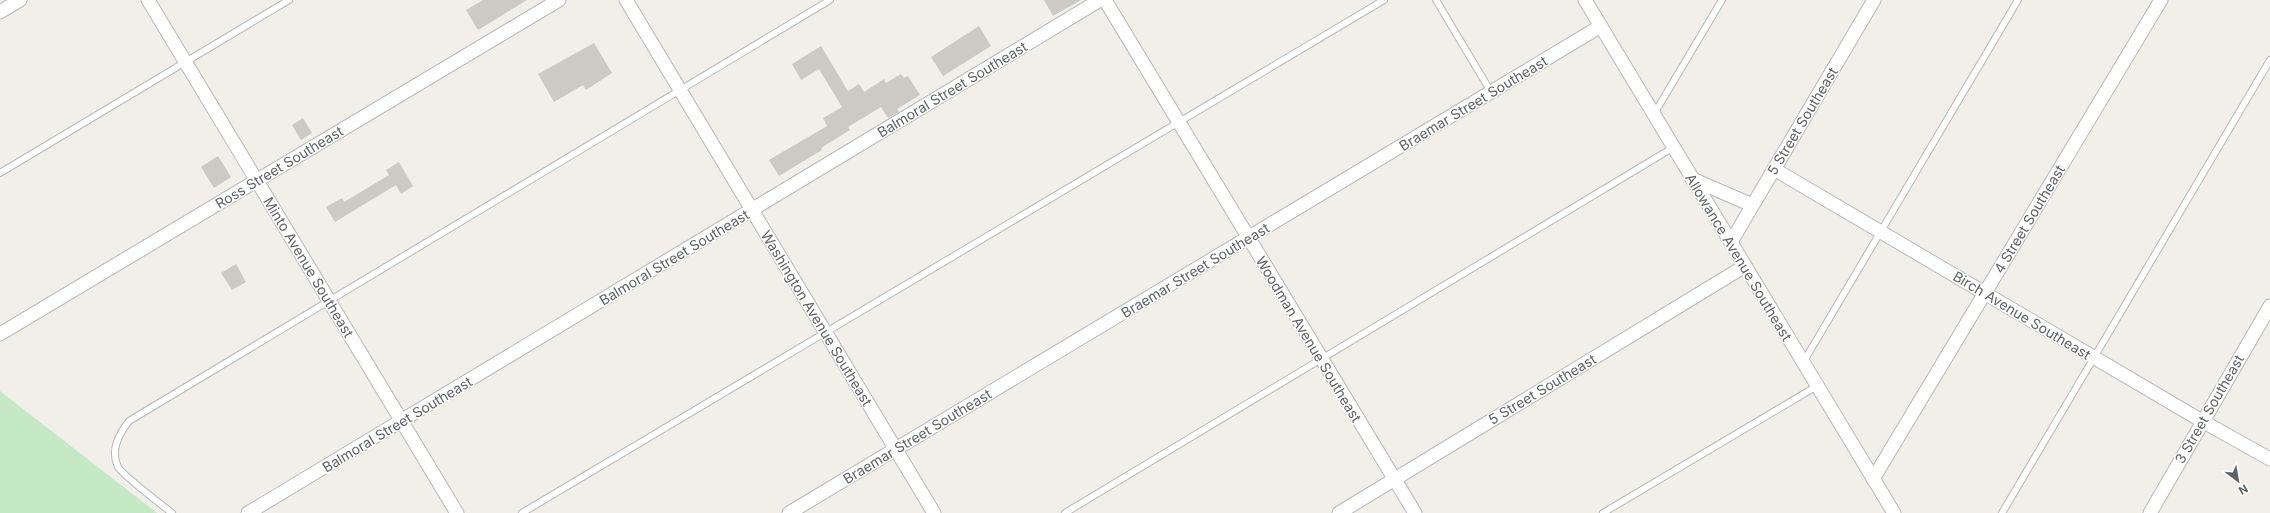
<svg xmlns="http://www.w3.org/2000/svg" width="2270" height="513" viewBox="0 0 2270 513" font-family="Inter,sans-serif">
<rect width="100%" height="100%" fill="#f1efe8"/>
<!-- green -->
<path fill="#c5e8c5" d="M0 391 157 513H0Z"/>
<!-- building -->
<g fill="#cccac5">
<path d="M483 0H527L478 30 466 10Z"/>
<path d="M1044 0H1081L1053 16Z"/>
<path d="M979 26 991 46 943 76 931 57Z"/>
<path d="M594 43 612 73 586 90 583 85 554 102 538 74Z"/>
<path d="M821 46 848 91 859 84 864 92 884 79 886 83 901 74 904 78 908 76 920 95 897 109 899 112 888 118 881 107 848 127 850 130 821 148 822 150 779 176 769 160 827 126 823 118 842 107 819 69 801 80 792 64Z"/>
<path d="M303 118 312 133 301 140 292 125Z"/>
<path d="M218 156 231 177 214 188 201 167Z"/>
<path d="M399 162 413 186 401 194 396 185 335 222 326 207 342 198 344 202 389 175 386 170Z"/>
<path d="M236 264 246 282 232 290 221 273Z"/>
</g>
<g fill="none" stroke-linecap="round" stroke-linejoin="round">
<defs>
<g id="service">
<path d="M1436 0 1491 92"/>
<path d="M1654 114 1722 0"/>
<path d="M0 173 289 0"/>
<path d="M1804 361 2018 0"/>
<path d="M172 513C163 506 121 473 118 467 110 450 119 434 129 421L830 0"/>
<path d="M522 513 1384 0"/>
<path d="M1065 513 1674 147"/>
<path d="M1603 513 1817 386"/>
<path d="M2002 513 2270 60"/>
</g>
<g id="minor">
<path d="M148 0 457 513"/>
<path d="M626 0 934 513"/>
<path d="M1105 0 1415 513"/>
<path d="M1585 0 1894 513"/>
<path d="M0 12 20 0"/>
<path d="M1774 169 2202 421 2270 459"/>
<path d="M1692 179 1752 205"/>
<path d="M1731 242 1874 0"/>
<path d="M0 334 559 0"/>
<path d="M1873 479 2161 0"/>
<path d="M248 513 1100 0"/>
<path d="M789 513 1601 26"/>
<path d="M1339 513 1745 266"/>
<path d="M2150 513 2270 306"/>
</g>
</defs>
<!-- service casing -->
<use href="#service" stroke="#b5b8bc" stroke-width="8"/>
<!-- minor casing -->
<use href="#minor" stroke="#b5b8bc" stroke-width="15"/>
<!-- service -->
<use href="#service" stroke="#fff" stroke-width="6"/>
<!-- minor -->
<use href="#minor" stroke="#fff" stroke-width="13"/>
</g>
<g text-anchor="middle" dominant-baseline="central" stroke-width="3" stroke-linejoin="round" paint-order="stroke">
<!-- street labels -->
<g font-size="14" fill="#5f6368" stroke="#fff">
<text transform="translate(952 89) rotate(-31)">Balmoral Street Southeast</text>
<text transform="translate(1473 103) rotate(-31)">Braemar Street Southeast</text>
<text transform="translate(1802 121) rotate(-59)">5 Street Southeast</text>
<text transform="translate(279 167) rotate(-31)">Ross Street Southeast</text>
<text transform="translate(2029 219) rotate(-59)">4 Street Southeast</text>
<text transform="translate(674 257) rotate(-31)">Balmoral Street Southeast</text>
<text transform="translate(1739 257) rotate(59)">Allowance Avenue Southeast</text>
<text transform="translate(309 267) rotate(59)">Minto Avenue Southeast</text>
<text transform="translate(1195 270) rotate(-31)">Braemar Street Southeast</text>
<text transform="translate(2022 315) rotate(31)">Birch Avenue Southeast</text>
<text transform="translate(817 318) rotate(59)">Washington Avenue Southeast</text>
<text transform="translate(1309 339) rotate(59)">Woodman Avenue Southeast</text>
<text transform="translate(1542 389) rotate(-31)">5 Street Southeast</text>
<text transform="translate(2209 409) rotate(-60)">3 Street Southeast</text>
<text transform="translate(397 424) rotate(-31)">Balmoral Street Southeast</text>
<text transform="translate(917 436) rotate(-31)">Braemar Street Southeast</text>
</g>
</g>
<!-- north arrow -->
<g transform="translate(2238 481) rotate(149)" stroke="#ffffff" stroke-width="3" paint-order="stroke">
<path d="M0-3L7 15L0 10L-7 15Z" fill="#5f6368"/>
<text y="-6" font-size="11" font-weight="bold" text-anchor="middle" fill="#5f6368">N</text>
</g>
</svg>
